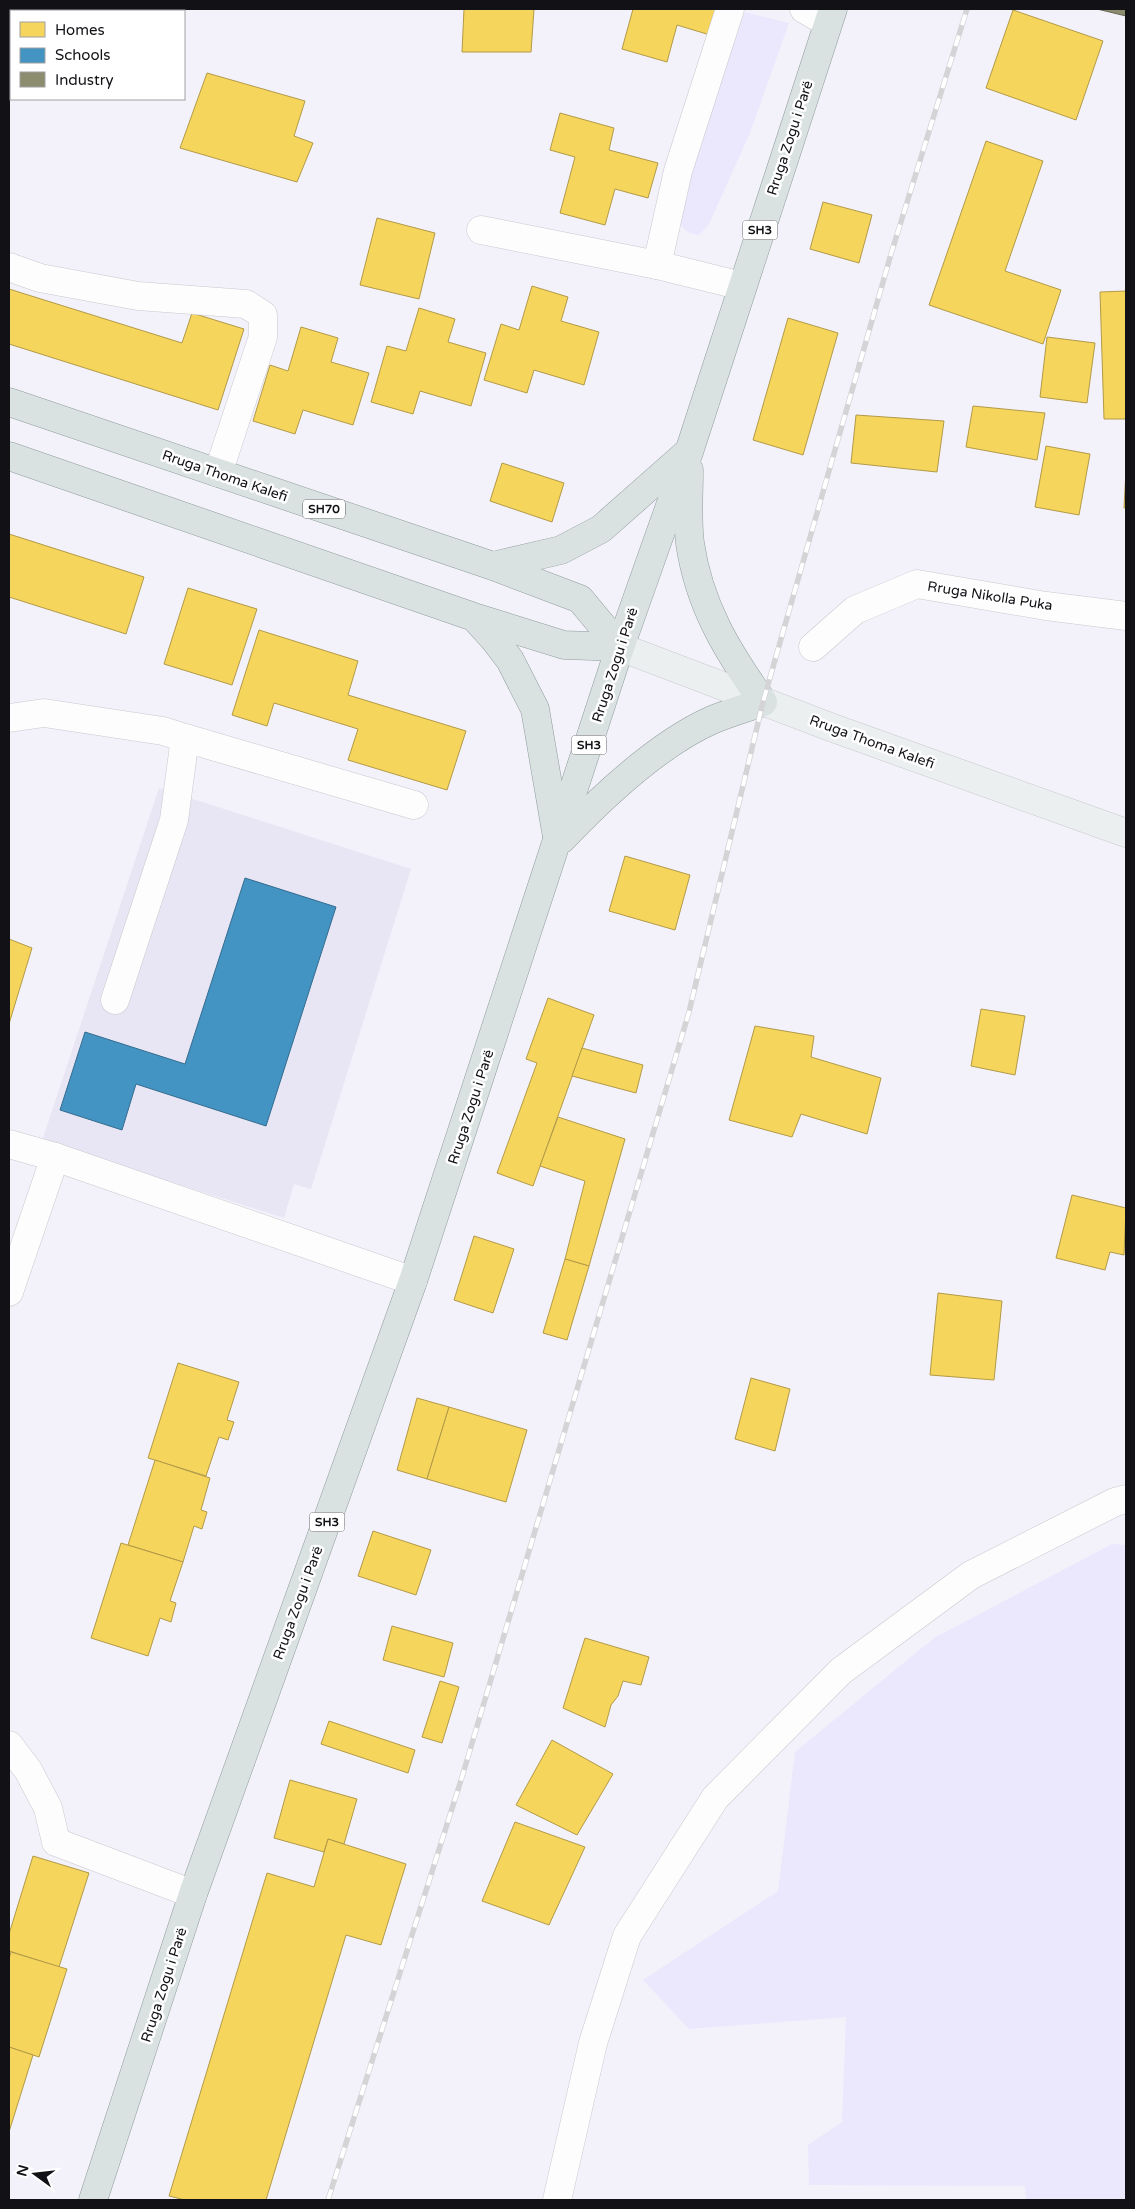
<svg xmlns="http://www.w3.org/2000/svg" width="1135" height="2209" viewBox="0 0 1135 2209" font-family="'Varela Round',sans-serif">
<rect width="100%" height="100%" fill="#f3f2fa"/>
<!-- built -->
<path fill="#e8e6f4" d="M159 788 411 869 311 1189 294 1184 284 1218 42 1141Z"/>
<!-- green -->
<g fill="#ebe7fd">
<path d="M745 12 789 23 750 133 709 224 699 235C683 233 679 226 680 210L702 133Z"/>
<path d="M1112 1544 1126 1545V2200H1026L1025 2186 809 2185 808 2145 842 2122 846 2017 689 2029 643 1980 778 1891 795 1752 934 1638Z"/>
</g>
<!-- homes -->
<g fill="#f6d55c" stroke="#b29a47">
<path d="M69 9H122L123 11H69Z"/>
<path d="M464 9H534L531 52H462Z"/>
<path d="M633 9H717L710 35 677 25 667 62 622 49Z"/>
<path d="M1013 10 1103 41 1076 120 986 88Z"/>
<path d="M207 73 305 101 294 136 313 143 297 182 180 148Z"/>
<path d="M560 113 614 128 609 150 658 163 648 198 615 189 605 225 560 213 575 157 550 150Z"/>
<path d="M986 141 1043 161 1005 271 1061 290 1043 344 929 305Z"/>
<path d="M823 202 872 215 859 263 810 249Z"/>
<path d="M377 218 435 233 419 299 360 285Z"/>
<path d="M532 286 568 297 561 321 599 332 584 385 534 370 527 393 484 380 501 324 519 330Z"/>
<path d="M9 289 182 343 192 313 244 329 218 410 9 344Z"/>
<path d="M1126 291V419H1104L1100 292Z"/>
<path d="M419 308 455 319 448 342 486 353 471 406 420 391 413 414 371 402 387 346 406 351Z"/>
<path d="M788 318 838 333 803 455 753 440Z"/>
<path d="M301 327 338 338 331 362 369 373 353 425 303 410 295 434 253 421 270 365 288 371Z"/>
<path d="M1047 337 1095 343 1087 403 1040 397Z"/>
<path d="M973 406 1045 413 1037 460 966 447Z"/>
<path d="M856 415 944 421 937 472 851 463Z"/>
<path d="M1046 446 1090 454 1079 515 1035 507Z"/>
<path d="M502 463 564 483 552 522 490 501Z"/>
<path d="M1126 470V508H1124Z"/>
<path d="M9 534 144 577 126 634 9 597Z"/>
<path d="M188 588 257 609 232 685 164 664Z"/>
<path d="M259 630 358 661 348 695 466 731 447 790 348 760 358 729 274 703 267 726 232 715Z"/>
<path d="M625 856 690 875 675 930 609 911Z"/>
<path d="M9 939 32 948 9 1024Z"/>
<path d="M548 998 594 1015 533 1186 497 1173 537 1063 526 1059Z"/>
<path d="M981 1009 1025 1016 1015 1075 971 1066Z"/>
<path d="M755 1026 814 1036 811 1057 881 1078 867 1134 801 1114 792 1137 729 1120Z"/>
<path d="M582 1048 643 1065 636 1093 572 1076Z"/>
<path d="M558 1117 625 1139 589 1266 565 1259 585 1181 540 1166Z"/>
<path d="M1072 1195 1126 1208 1124 1255 1110 1252 1105 1270 1056 1258Z"/>
<path d="M474 1236 514 1249 493 1313 454 1300Z"/>
<path d="M565 1259 589 1266 567 1340 543 1333Z"/>
<path d="M938 1293 1002 1301 994 1380 930 1375Z"/>
<path d="M178 1363 239 1382 227 1420 234 1422 228 1440 219 1437 206 1476 148 1458Z"/>
<path d="M751 1378 790 1389 775 1451 735 1439Z"/>
<path d="M417 1398 449 1407 427 1479 397 1470Z"/>
<path d="M449 1407 527 1430 506 1502 427 1479Z"/>
<path d="M155 1460 210 1478 201 1510 207 1512 202 1529 194 1526 183 1562 128 1545Z"/>
<path d="M373 1531 431 1550 416 1595 358 1576Z"/>
<path d="M121 1543 183 1562 170 1601 176 1603 171 1622 160 1618 148 1656 91 1638Z"/>
<path d="M392 1626 453 1643 444 1677 383 1660Z"/>
<path d="M585 1638 649 1657 641 1685 623 1681 618 1696 611 1705 605 1727 563 1708Z"/>
<path d="M440 1681 459 1687 442 1743 422 1737Z"/>
<path d="M329 1721 415 1750 408 1773 321 1744Z"/>
<path d="M552 1740 613 1774 577 1835 516 1805Z"/>
<path d="M290 1780 357 1799 344 1844 328 1839 324 1852 274 1838Z"/>
<path d="M515 1822 585 1847 549 1925 482 1901Z"/>
<path d="M328 1839 406 1864 381 1945 346 1935 266 2200H185L169 2196 267 1873 314 1887Z"/>
<path d="M33 1856 89 1873 59 1967 9 1951V1934Z"/>
<path d="M11 1952 67 1969 39 2057 9 2047V1959Z"/>
<path d="M9 2047 33 2055 9 2132Z"/>
</g>
<!-- schools -->
<path fill="#4393c3" stroke="#346c8f" d="M245 878 336 907 266 1126 136 1084 122 1130 60 1110 85 1032 185 1064Z"/>
<!-- industry -->
<path fill="#8c8c6e" stroke="#676754" d="M1097 9H1126V16Z"/>
<g fill="none" stroke-linecap="round" stroke-linejoin="round">
<defs>
<g id="street">
<path d="M804 9 828 23"/>
<path d="M481 230 657 265 742 286"/>
<path d="M657 265 678 171 730 9"/>
<path d="M9 267 40 278 138 296 246 304 263 315V337L218 473"/>
<path d="M813 647 855 610 917 584 1046 606 1126 616"/>
<path d="M9 718 44 713 163 731 185 738 174 820 115 1000"/>
<path d="M185 738 414 805"/>
<path d="M9 1144 55 1157 413 1281"/>
<path d="M9 1292 55 1157"/>
<path d="M9 1745 28 1770 48 1808 56 1842 193 1894"/>
<path d="M557 2200 593 2043 627 1936 715 1798 841 1671 971 1575 1115 1502 1126 1499"/>
</g>
<path id="secondary" d="M620 647 833 728 1126 833"/>
<g id="primary">
<path d="M9 402 493 566 580 599 620 647"/>
<path d="M9 456 474 617 564 645 620 647"/>
<path d="M493 566 561 550 601 529 687 453"/>
<path d="M475 618 494 639 510 660 535 709 557 837"/>
<path d="M562 839C603 796 658 744 712 720 729 713 746 708 763 702 728 652 699 606 690 543 687 520 689 494 689 470"/>
<path d="M93 2200 193 1894 413 1281 620 647 689 452 833 9"/>
</g>
</defs>
<!-- street casing -->
<use href="#street" stroke="#c9c8ce" stroke-width="29"/>
<!-- secondary casing -->
<use href="#secondary" stroke="#c9c8ce" stroke-width="29"/>
<!-- primary casing -->
<use href="#primary" stroke="#8f9c9d" stroke-width="29"/>
<!-- street -->
<use href="#street" stroke="#fdfdfe" stroke-width="28"/>
<!-- secondary -->
<use href="#secondary" stroke="#ebeff0" stroke-width="28"/>
<!-- primary -->
<use href="#primary" stroke="#dae2e1" stroke-width="28"/>
<defs>
<path id="rail" d="M328 2200 462 1777 689 1012 763 702 891 254 967 9"/>
</defs>
<!-- rail casing -->
<use href="#rail" stroke="#d4d3d6" stroke-width="5.5"/>
<!-- rail -->
<use href="#rail" stroke="#fff" stroke-width="4" stroke-dasharray="11" stroke-linecap="butt"/>
</g>
<g text-anchor="middle" dominant-baseline="central" stroke-width="5" stroke-linejoin="round" paint-order="stroke">
<!-- shield labels -->
<g fill="#fff" stroke="#59585c" stroke-width="1">
<rect x="742.5" y="220.5" width="35" height="19" rx="4"/>
<rect x="303" y="499.5" width="42" height="19" rx="4"/>
<rect x="571.5" y="735.5" width="35" height="19" rx="4"/>
<rect x="309.5" y="1512.5" width="35" height="19" rx="4"/>
</g>
<g font-size="12" font-weight="bold" fill="#121116">
<text x="760" y="230">SH3</text>
<text x="324" y="509">SH70</text>
<text x="589" y="745">SH3</text>
<text x="327" y="1522">SH3</text>
</g>
<!-- street labels -->
<g font-size="14" fill="#121116" stroke="#fff">
<text transform="translate(790 138) rotate(-72)">Rruga Zogu i Parë</text>
<text transform="translate(225 476) rotate(19)">Rruga Thoma Kalefi</text>
<text transform="translate(990 596) rotate(9)">Rruga Nikolla Puka</text>
<text transform="translate(615 665) rotate(-72)">Rruga Zogu i Parë</text>
<text transform="translate(872 742) rotate(20)">Rruga Thoma Kalefi</text>
<text transform="translate(471 1107) rotate(-72)">Rruga Zogu i Parë</text>
<text transform="translate(298 1603) rotate(-70)">Rruga Zogu i Parë</text>
<text transform="translate(164 1985) rotate(-72)">Rruga Zogu i Parë</text>
</g>
</g>
<!-- border -->
<rect width="1135" height="2209" fill="none" stroke="#121116" stroke-width="20"/>
<!-- legend -->
<rect x="10" y="10" width="175" height="90" fill="#ffffff" stroke="#a0a0a2"/>
<rect x="20" y="22" width="25" height="15" fill="#f6d55c" stroke="#a0a0a2"/>
<text x="55" y="35" font-size="15" fill="#121116">Homes</text>
<rect x="20" y="48" width="25" height="15" fill="#4393c3" stroke="#a0a0a2"/>
<text x="55" y="60" font-size="15" fill="#121116">Schools</text>
<rect x="20" y="72" width="25" height="15" fill="#8c8c6e" stroke="#a0a0a2"/>
<text x="55" y="85" font-size="15" fill="#121116">Industry</text>
<!-- north arrow -->
<g transform="translate(35 2174) rotate(285)" stroke="#ffffff" stroke-width="4" paint-order="stroke">
<path d="M0-4L9 19L0 12L-9 19Z" fill="#121116"/>
<text y="-8" font-size="14" font-weight="bold" text-anchor="middle" fill="#121116">N</text>
</g>
</svg>
